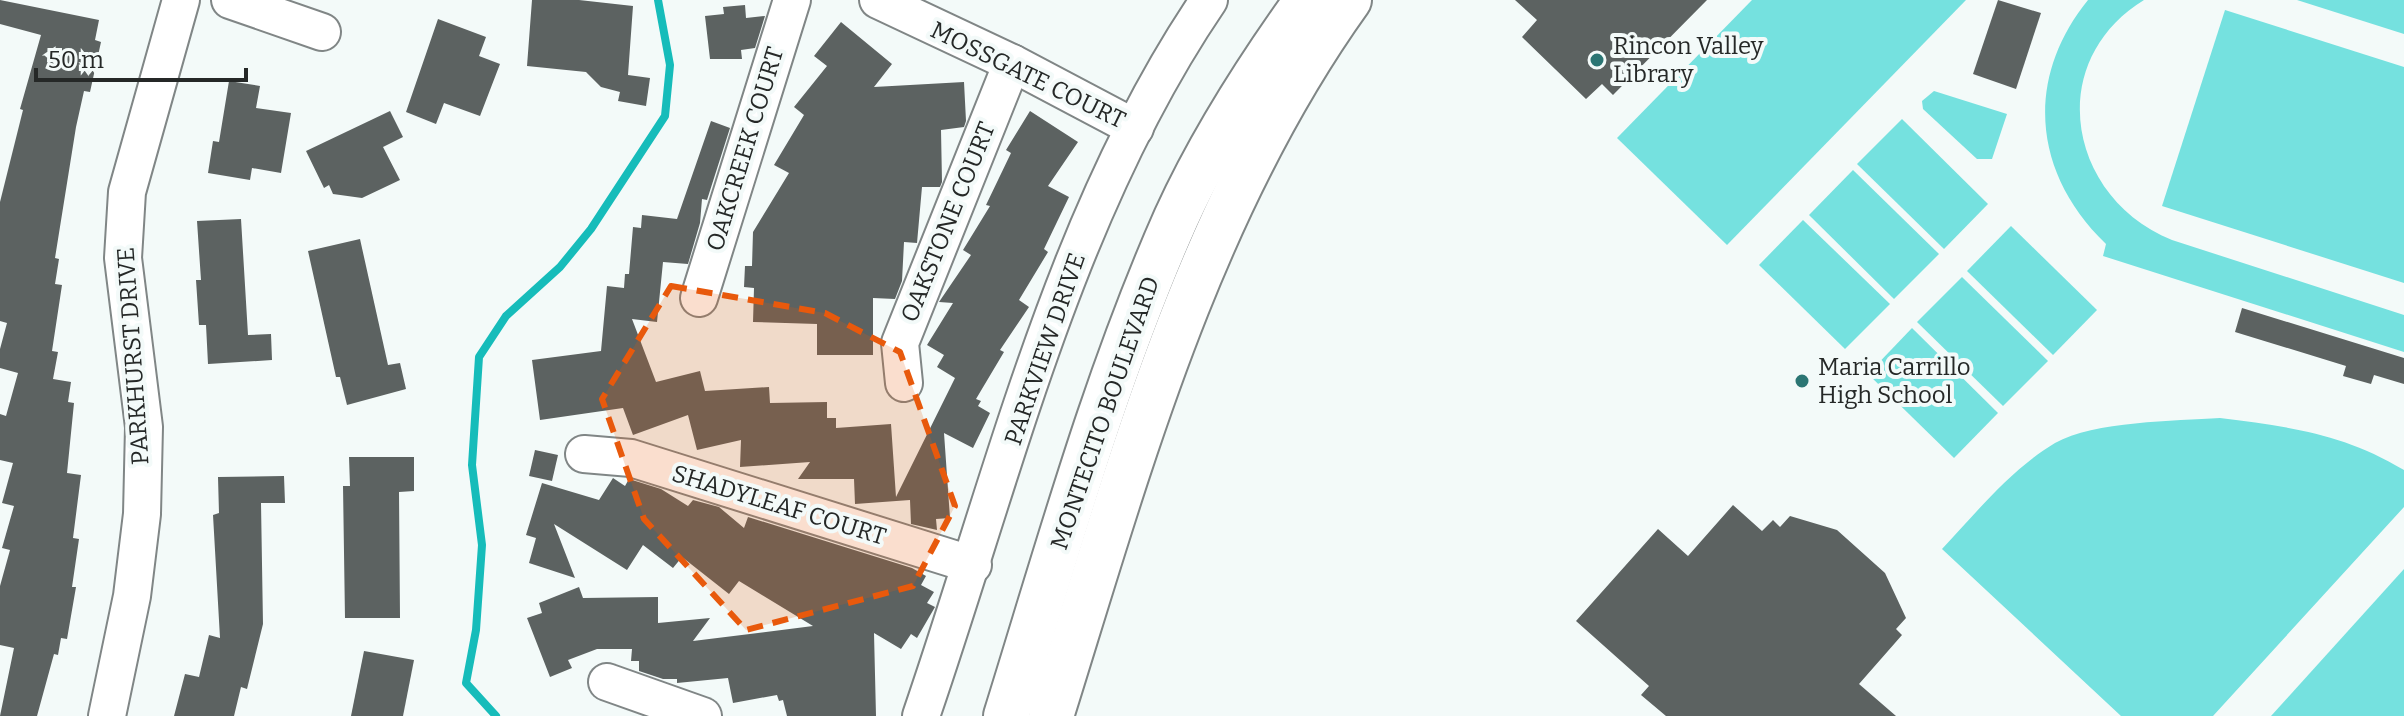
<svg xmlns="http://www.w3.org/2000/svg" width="2404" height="716" viewBox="0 0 2404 716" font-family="Bitter,serif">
<rect width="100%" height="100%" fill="#f3faf9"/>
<!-- green -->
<g fill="#75e1df">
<path d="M1752 0H1966L1727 245 1617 138Z"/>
<path d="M2088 0H2144C2043 62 2068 198 2172 240L2404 315V352L2103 256 2106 244C2033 174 2024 79 2088 0Z"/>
<path d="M2297 0H2404V34Z"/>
<path d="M2225 10 2404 67V283L2162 206Z"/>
<path d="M1934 91 2007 114 1992 159H1977L1923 109 1922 101Z"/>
<path d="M1902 119 1988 204 1944 249 1857 164Z"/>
<path d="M1853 170 1939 254 1894 299 1809 215Z"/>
<path d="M1803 220 1890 304 1845 349 1759 265Z"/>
<path d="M2011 226 2097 310 2053 355 1967 271Z"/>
<path d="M1962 277 2048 361 2003 406 1917 322Z"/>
<path d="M1912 328 1998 413 1954 458 1868 374Z"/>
<path d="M2220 418C2290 427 2342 433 2404 470V507L2213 716H2121L1942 549C1976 513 2011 469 2055 443 2094 421 2175 421 2220 418Z"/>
<path d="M2404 569V716H2271Z"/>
</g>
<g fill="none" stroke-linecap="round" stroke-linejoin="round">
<!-- stream -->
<path stroke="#16bcba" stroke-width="8" d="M496 716 466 683 476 630 482 545 472 465 479 357 506 316 560 267 591 229 665 116 670 65 658 0"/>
</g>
<!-- building -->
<g fill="#5c6261">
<path d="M0 0 99 20 95 40 101 42 90 92 84 91 76 127 55 258 59 259 55 284 62 285 52 351 58 352 53 379 71 382 68 402 74 403 67 473 81 475 73 538 79 539 72 587H76L67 639 61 638 58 655 54 654 37 716H0L14 648 0 645V586L10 550 2 548 14 506 2 503 13 463 0 460V414L6 416 18 373 0 368V349L7 323 0 321V202L23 110 20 109 41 35 0 24Z"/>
<path d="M532 0H579L633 6 628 75 650 78 646 106 618 101 620 92 601 87 586 72 527 66Z"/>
<path d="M1515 0H1707L1613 95 1602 84 1586 99 1522 37 1537 20Z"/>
<path d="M1998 0 2041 13 2016 89 1973 74Z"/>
<path d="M745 5 746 18 765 16 755 48 741 50 742 59H710L705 16 724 14 723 7Z"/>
<path d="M438 19 486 37 479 56 500 64 480 116 444 103 436 124 406 112Z"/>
<path d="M841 22 892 64 874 87 964 82 966 121 964 127 941 130 942 182 940 187H922L917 243 904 242 902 281 895 299 873 298V355H817V324L753 322 754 288 744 287 745 266H752L753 232 789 173 774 165 804 115 794 107 827 66 814 56Z"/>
<path d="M229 81 260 86 256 108 291 113 281 173 252 168 250 180 208 173 213 141 219 142Z"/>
<path d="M390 111 403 137 383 147 400 180 362 198 333 194 329 185 324 188 306 151Z"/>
<path d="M1030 111 1078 142 1048 186 1069 197 1044 249 1048 252 1019 300 1029 307 1000 350 1004 352 976 399 981 401 978 406 990 413 973 448 944 433 950 518 936 519 937 530 911 524 910 500 855 504 854 479H798L810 462 740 467 741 440 697 450 688 415 633 435 623 408 540 420 532 360 601 351 607 286 624 288 625 274H629L633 227 641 228 642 215 677 219 711 121 730 128 707 200 702 199 700 223 688 264 663 262 657 322 632 319 656 382 700 371 705 391 769 387 770 403 827 402V418H836V428L891 424 896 497 955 378 937 367 944 355 927 345 953 303 939 302 971 255 963 250 990 206 986 205 1011 153 1006 150Z"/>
<path d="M241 219 248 335 271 334 272 360 208 364 206 325H199L196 280H201L197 221Z"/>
<path d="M360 239 388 365 400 363 406 389 347 405 340 377H336L308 251Z"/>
<path d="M2242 308 2404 358V384L2374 375 2371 384 2343 376 2346 366 2235 332Z"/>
<path d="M535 450 558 455 552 481 529 476Z"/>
<path d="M349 457H414V491L399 492 400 618H345L343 486H350Z"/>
<path d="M284 476 285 503H261L263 624 247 689 241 687 234 716H174L185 674 199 677 209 635 220 638 213 515 219 513 218 477Z"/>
<path d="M613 478 625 486 629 479 661 489 688 506 693 500 719 507 744 528 748 517 912 568 926 576 921 585 934 592 927 603 935 607 917 638 911 634 901 649 874 633 876 716H787L783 700 779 701 777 695 733 703 728 678 677 683V679H663L639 671V661H631L632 649H597L568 660 572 668 550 677 527 618 542 613 539 603 579 587 583 598 658 597V623L710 618 693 641 813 626 739 581 729 594 682 557 673 568 643 545 627 570 554 524 575 578 529 563 536 538 526 535 542 483 599 500Z"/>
<path d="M1733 505 1762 531 1773 520 1780 527 1790 516 1837 530 1885 573 1906 618 1896 629 1902 635 1859 684 1896 716H1666L1641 695 1649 686 1576 621 1658 529 1688 556Z"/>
<path d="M364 651 414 660 403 716H351Z"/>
</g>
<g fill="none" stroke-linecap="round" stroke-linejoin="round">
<defs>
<g id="minor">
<path d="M230 0 322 32"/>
<path d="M878 0 1012 63 1135 128"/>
<path d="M699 298 792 0"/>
<path d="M904 383 900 343 1012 63"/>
<path d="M584 454 631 458 973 565"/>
<path d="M607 682 703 716"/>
<path d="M107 716 132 596 142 514 144 427 123 258 127 192 181 0"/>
<path d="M921 716C1004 475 1064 213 1209 0"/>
</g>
<g id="major">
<path d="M1006 716C1058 549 1105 378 1176 218 1211 141 1258 68 1307 0"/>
<path d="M1051 716C1128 470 1197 212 1349 0"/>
</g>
</defs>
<!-- minor casing -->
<use href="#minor" stroke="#808686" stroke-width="40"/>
<!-- major casing -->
<use href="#major" stroke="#808686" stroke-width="48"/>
<!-- minor -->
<use href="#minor" stroke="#fff" stroke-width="36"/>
<!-- major -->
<use href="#major" stroke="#fff" stroke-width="44"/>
</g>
<!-- marked area -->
<path fill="#e8590c" fill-opacity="0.2" stroke="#e8590c" stroke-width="6" stroke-dasharray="16 10" stroke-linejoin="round" d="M671 286 825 313 900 352 955 506 913 586 746 630 644 519 602 399Z"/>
<!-- markers -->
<g fill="#2b7573" stroke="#f3faf9" stroke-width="3">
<circle cx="1597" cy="60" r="8"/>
<circle cx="1802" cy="381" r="8"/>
</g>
<g text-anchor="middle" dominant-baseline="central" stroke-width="8" stroke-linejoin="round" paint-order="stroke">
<!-- poi labels -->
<g font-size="24" fill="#252827" stroke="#f3faf9" text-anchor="start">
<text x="1613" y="46">Rincon Valley<tspan x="1613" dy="28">Library</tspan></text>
<text x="1818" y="367">Maria Carrillo<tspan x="1818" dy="28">High School</tspan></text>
</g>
<!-- street labels -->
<g font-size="24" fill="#252827" stroke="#f3faf9">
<text transform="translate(1028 75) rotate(26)">MOSSGATE COURT</text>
<text transform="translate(745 149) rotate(-73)">OAKCREEK COURT</text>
<text transform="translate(948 222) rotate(-68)">OAKSTONE COURT</text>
<text transform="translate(1045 349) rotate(-71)">PARKVIEW DRIVE</text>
<text transform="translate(133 356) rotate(-94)">PARKHURST DRIVE</text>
<text transform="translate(1105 413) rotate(-71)">MONTECITO BOULEVARD</text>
<text transform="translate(779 505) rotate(17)">SHADYLEAF COURT</text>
</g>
</g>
<!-- scale -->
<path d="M36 68v12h210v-12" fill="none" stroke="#252827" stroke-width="4"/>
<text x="48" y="68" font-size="24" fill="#252827" stroke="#f3faf9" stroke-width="6" paint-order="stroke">50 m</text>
</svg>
